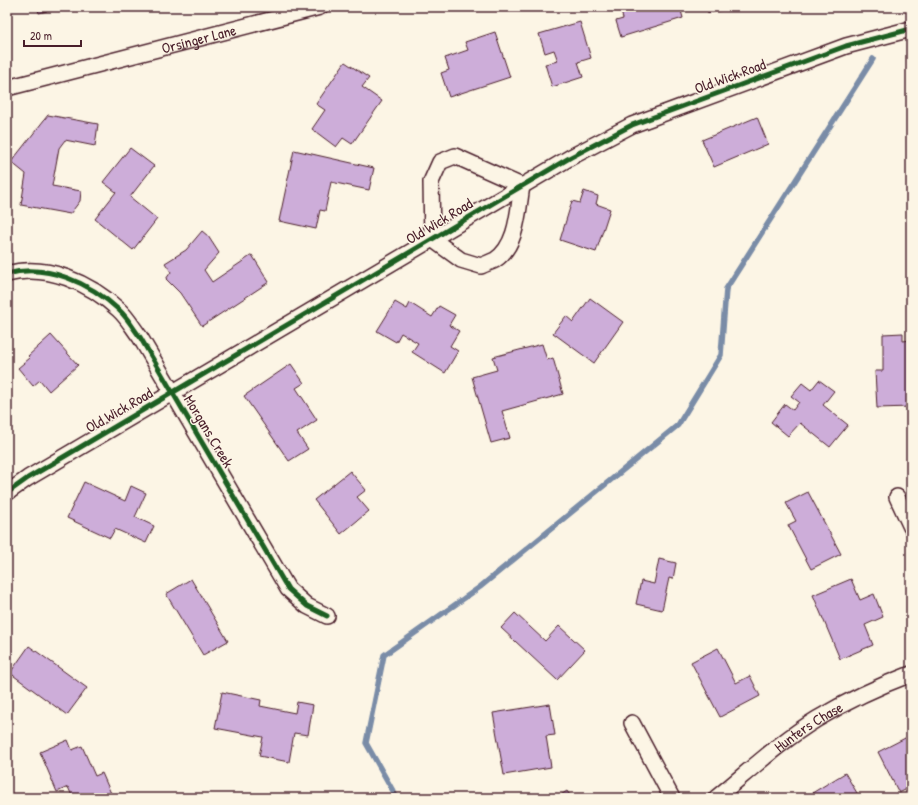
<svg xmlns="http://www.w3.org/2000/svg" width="918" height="805" viewBox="0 0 918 805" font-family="'Patrick Hand',sans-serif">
<rect width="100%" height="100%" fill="#fcf5e5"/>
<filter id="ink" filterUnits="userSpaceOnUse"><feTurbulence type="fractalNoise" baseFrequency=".025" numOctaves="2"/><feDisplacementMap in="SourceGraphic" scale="8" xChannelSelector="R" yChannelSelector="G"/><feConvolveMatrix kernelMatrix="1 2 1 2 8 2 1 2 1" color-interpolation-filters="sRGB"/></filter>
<g filter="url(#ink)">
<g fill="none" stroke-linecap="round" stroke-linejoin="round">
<!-- stream -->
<path stroke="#7a8ca7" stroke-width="5.5" d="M397 798 366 743 384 655 480 587 678 425 721 355 726 289 873 59"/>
</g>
<!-- building -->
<g fill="#cdadd9" stroke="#4a1f2b">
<path d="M37 7H63L39 13Z"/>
<path d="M620 7H680L683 18 621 37 616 21 623 19Z"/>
<path d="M707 7H740L708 13Z"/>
<path d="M580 22 591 58 578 62 583 77 552 87 545 64 558 61 554 50 545 53 539 34Z"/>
<path d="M495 32 510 77 449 97 441 73 449 70 445 58 468 50 465 42Z"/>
<path d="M345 62 369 78 362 87 382 101 352 144 343 138 336 147 312 129 325 110 316 104Z"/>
<path d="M48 115 98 124 95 146 65 140 59 148 52 186 81 191 80 201 70 214 21 205 26 174 11 162Z"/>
<path d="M757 117 768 144 714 167 702 140Z"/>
<path d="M130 148 154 166 130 197 157 219 133 250 95 219 116 192 103 182Z"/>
<path d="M294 150 374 168 369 190 331 182 325 211 320 210 316 229 279 221Z"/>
<path d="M584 191 598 196 596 204 610 209 596 252 560 240 572 201 580 203Z"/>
<path d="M202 231 208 236 219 253 204 270 212 282 252 255 269 282 202 326 180 293 166 279 171 272 165 263 186 250Z"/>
<path d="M590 298 623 322 594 363 553 333 566 316 573 322Z"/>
<path d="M395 302 407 309 410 303 432 317 439 306 455 315 449 325 459 331 450 346 458 351 445 373 412 352 418 343 401 333 396 342 377 331Z"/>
<path d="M903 333V341L911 340V407L877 408 875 371H883V334Z"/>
<path d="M51 335 78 365 49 391 40 380 33 386 18 368 30 358 28 356Z"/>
<path d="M542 344 547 360 553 358 563 394 502 411 510 438 491 443 472 377 497 370 493 357Z"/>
<path d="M291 364 304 383 296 388 317 420 297 433 308 449 289 461 244 396Z"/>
<path d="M819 380 834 391 823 405 848 425 830 447 800 423 788 436 771 422 785 404 793 410 799 402 791 396 802 383 811 390Z"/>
<path d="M350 471 366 490 357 497 369 511 341 534 314 500Z"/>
<path d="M84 482 125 501 131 486 146 493 135 517 154 526 146 543 115 529 110 538 67 518Z"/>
<path d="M808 492 841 554 811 569 788 525 796 521 786 503Z"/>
<path d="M659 559 676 563 673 579 669 578 662 610 636 604 641 581 654 584Z"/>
<path d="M191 579 228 641 203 655 166 594Z"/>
<path d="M851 579 860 600 874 594 883 617 865 625 873 645 840 659 813 595Z"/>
<path d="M515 613 545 641 559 626 585 650 557 680 501 628Z"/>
<path d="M29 646 87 688 67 715 10 673Z"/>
<path d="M718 648 736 683 750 676 760 696 720 717 691 662Z"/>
<path d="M222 692 261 700 260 706 295 713 297 702 313 705 308 735 294 733 289 762 259 756 263 737 215 728Z"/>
<path d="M550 704 555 735 546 736 551 767 504 775 493 713Z"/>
<path d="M911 735V787L899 793 878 752Z"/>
<path d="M68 740 72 750 82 746 95 776 102 773 113 798H73L68 787 57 792 40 752Z"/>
<path d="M845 773 860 798H804Z"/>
<path d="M567 791 572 798H556Z"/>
</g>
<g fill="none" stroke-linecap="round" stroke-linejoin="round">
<defs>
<g id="minor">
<path id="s1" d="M7 88 320 7"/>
<path d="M455 156 522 186C518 209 518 245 495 260 491 262 485 264 481 266L461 260 432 239 431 182 440 162Z"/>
<path d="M7 274C47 263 90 283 119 310 127 317 133 328 140 337L288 589 307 606 327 616"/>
<path d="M7 493 28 478 571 157 632 125 846 46 911 29"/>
<path d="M897 497 911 527"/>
<path d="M632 723 672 798"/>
<path id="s2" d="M716 798C749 771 781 741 817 719 847 701 879 686 911 674"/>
</g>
</defs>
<!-- minor casing -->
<use href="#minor" stroke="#4a1f2b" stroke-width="18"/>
<!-- minor -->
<use href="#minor" stroke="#fcf5e5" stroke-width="15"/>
<defs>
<g id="cycleway">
<path d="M7 274C47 263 90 283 119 310 127 317 133 328 140 337L288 589 307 606 327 616"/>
<path d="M7 493 28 478 571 157 632 125 846 46 911 29"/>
</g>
</defs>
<!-- cycleway casing -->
<use href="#cycleway" stroke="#fcf5e5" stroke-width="8"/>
<!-- cycleway -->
<use href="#cycleway" stroke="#1b5e20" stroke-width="5"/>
</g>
</g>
<g text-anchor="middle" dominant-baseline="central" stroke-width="3" stroke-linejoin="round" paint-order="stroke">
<!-- street labels -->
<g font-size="15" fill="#4a1f2b" stroke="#fcf5e5">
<text stroke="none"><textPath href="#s1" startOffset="198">Orsinger Lane</textPath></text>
<text transform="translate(730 76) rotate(-20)">Old Wick Road</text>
<text transform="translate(439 221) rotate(-31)">Old Wick Road</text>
<text transform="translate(119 410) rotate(-30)">Old Wick Road</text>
<text transform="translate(209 431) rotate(59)">Morgans Creek</text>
<text stroke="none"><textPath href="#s2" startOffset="117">Hunters Chase</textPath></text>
</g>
</g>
<!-- margin -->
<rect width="918" height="805" fill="none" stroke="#fcf5e5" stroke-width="24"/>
<rect x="12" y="12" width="894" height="781" fill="none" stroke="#4a1f2b" stroke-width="1.5" filter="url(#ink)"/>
<!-- scale -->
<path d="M24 40v6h57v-6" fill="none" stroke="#4a1f2b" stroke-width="2"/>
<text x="30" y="40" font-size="12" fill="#4a1f2b" stroke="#fcf5e5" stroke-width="3" paint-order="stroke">20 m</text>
</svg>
